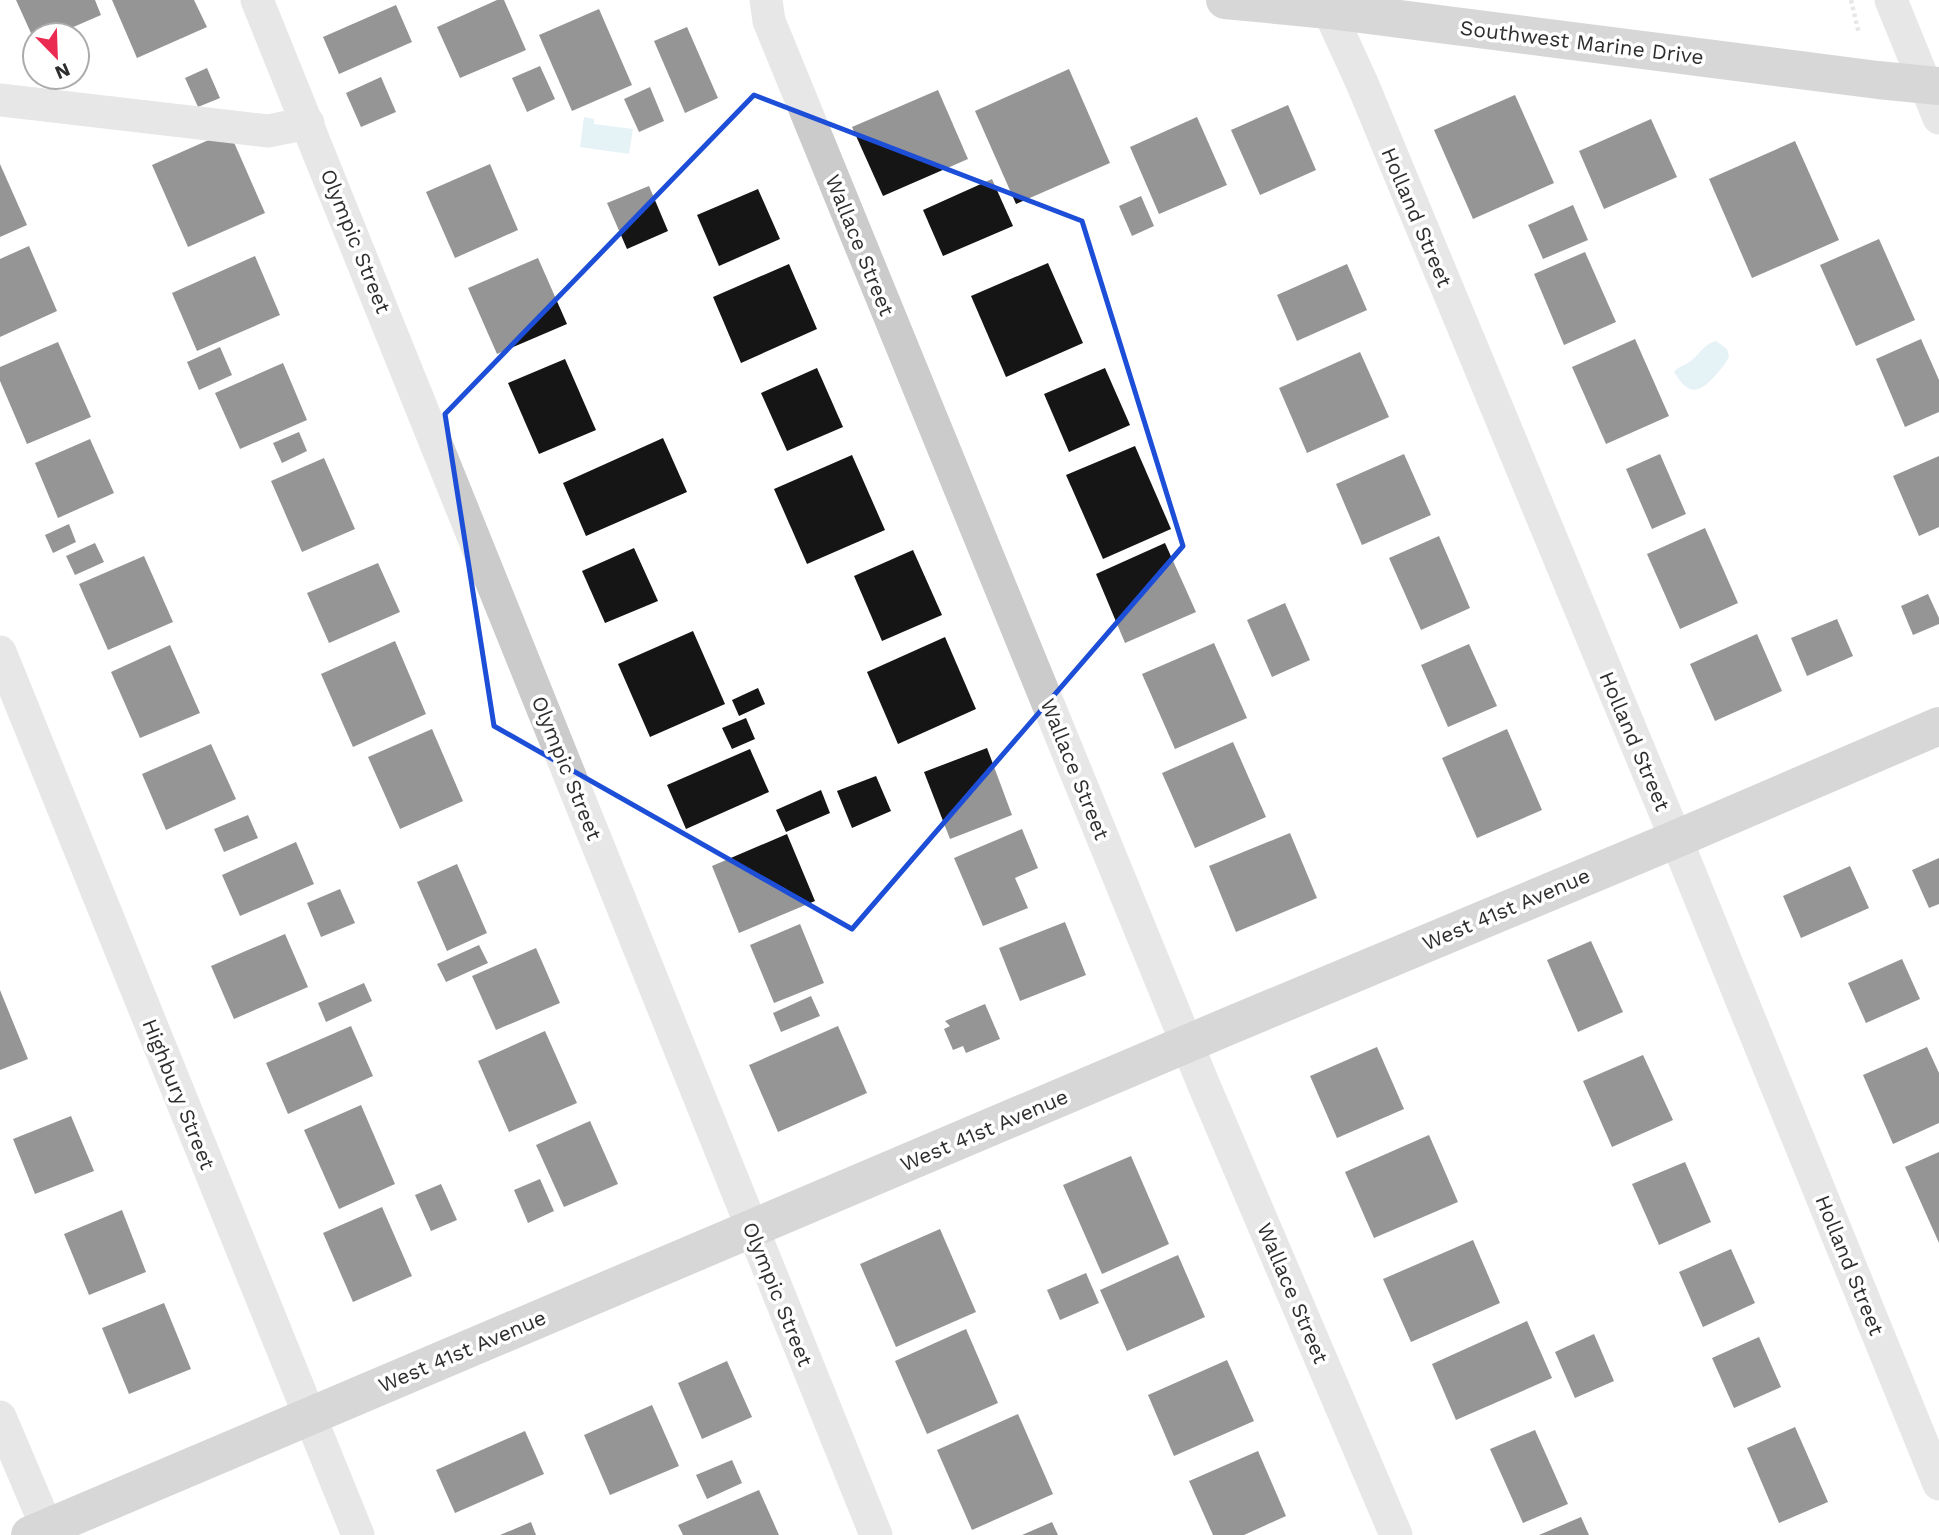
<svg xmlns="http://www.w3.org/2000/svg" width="1939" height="1535" viewBox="0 0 1939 1535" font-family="'Work Sans',sans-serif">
<rect width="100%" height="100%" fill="#fff"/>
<!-- water -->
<g fill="#c6e2ec">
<path d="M584 117 594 119V124L633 129 629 154 580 147Z"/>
<path d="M1716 341 1727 349 1729 356C1725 366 1719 371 1712 379 1696 396 1686 392 1674 372 1678 367 1683 366 1688 363 1699 356 1703 344 1716 341Z"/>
</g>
<!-- building -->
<g fill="#151515">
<path d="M16 0H95L101 15 55 35H35V42Z"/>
<path d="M112 0H194L207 27 137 58Z"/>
<path d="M497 0H504L526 50 460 78 437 27Z"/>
<path d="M396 5 412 42 339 74 323 37Z"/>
<path d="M599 9 632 85 572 111 539 35Z"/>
<path d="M687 27 718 98 685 113 654 41Z"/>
<path d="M540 66 555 99 527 112 512 78Z"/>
<path d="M207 68 220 98 198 107 185 78Z"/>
<path d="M1069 69 1110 163 1016 204 975 111Z"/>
<path d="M381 77 396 112 361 127 346 93Z"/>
<path d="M650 87 664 121 639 132 624 99Z"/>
<path d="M938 90 968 159 883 196 852 127Z"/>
<path d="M1515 95 1554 183 1473 219 1434 130Z"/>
<path d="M1288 105 1316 170 1260 195 1231 130Z"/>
<path d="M1197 117 1227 185 1159 214 1130 147Z"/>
<path d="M1651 119 1677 177 1604 209 1579 151Z"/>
<path d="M229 131 265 213 188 247 152 165Z"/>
<path d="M1795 141 1839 240 1752 278 1709 179Z"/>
<path d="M0 164 27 225 0 237Z"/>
<path d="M490 164 518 230 455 258 426 192Z"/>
<path d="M992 179 1013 226 943 256 923 210Z"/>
<path d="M649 186 668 231 627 249 607 203Z"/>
<path d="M758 189 780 239 719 266 697 215Z"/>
<path d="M1141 196 1154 226 1132 236 1119 206Z"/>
<path d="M1573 205 1588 240 1543 259 1528 225Z"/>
<path d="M1879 239 1915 320 1856 346 1820 265Z"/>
<path d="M29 246 57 311 0 337V259Z"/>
<path d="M1585 252 1616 322 1564 345 1534 274Z"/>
<path d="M255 256 280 315 197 351 172 293Z"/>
<path d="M538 258 567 324 497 354 468 288Z"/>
<path d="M1048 263 1083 343 1006 377 971 296Z"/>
<path d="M789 264 817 329 741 363 713 297Z"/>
<path d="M1347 264 1367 310 1297 341 1277 295Z"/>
<path d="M1635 339 1669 416 1606 444 1572 367Z"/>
<path d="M1921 339 1939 380V412L1905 427 1876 359Z"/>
<path d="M58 342 91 417 27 444 0 381V367Z"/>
<path d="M220 347 232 375 199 390 187 362Z"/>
<path d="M1360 352 1389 417 1307 453 1279 388Z"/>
<path d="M565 359 596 430 539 454 508 383Z"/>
<path d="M283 363 307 420 240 449 215 393Z"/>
<path d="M817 368 843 427 787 451 761 393Z"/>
<path d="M1105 368 1130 425 1069 452 1044 394Z"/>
<path d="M299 432 307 451 282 463 273 443Z"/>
<path d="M663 438 687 492 586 536 563 483Z"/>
<path d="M90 439 114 493 58 518 35 463Z"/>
<path d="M1135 446 1171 529 1103 559 1066 475Z"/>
<path d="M1404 454 1431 515 1362 545 1336 484Z"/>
<path d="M1660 454 1686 514 1652 529 1626 469Z"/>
<path d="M852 455 885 530 807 564 774 489Z"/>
<path d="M1939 456V527L1919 536 1893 476Z"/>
<path d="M324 458 355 529 302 552 271 481Z"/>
<path d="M69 524 76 542 53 553 45 535Z"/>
<path d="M1705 528 1738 603 1680 629 1647 554Z"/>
<path d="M1439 536 1470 608 1421 630 1389 558Z"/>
<path d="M95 543 104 562 75 575 66 556Z"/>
<path d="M1165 543 1196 612 1125 643 1096 574Z"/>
<path d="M634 548 658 601 605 623 582 571Z"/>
<path d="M913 550 942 615 882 641 854 576Z"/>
<path d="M144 556 173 622 108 650 79 584Z"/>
<path d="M378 563 400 612 329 643 307 593Z"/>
<path d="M1928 594 1939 618V624L1913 635 1901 606Z"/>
<path d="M1285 603 1310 660 1272 677 1247 620Z"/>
<path d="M1837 619 1853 656 1807 676 1791 638Z"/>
<path d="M693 631 725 704 650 737 618 664Z"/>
<path d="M1757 634 1782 691 1715 721 1690 664Z"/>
<path d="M945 637 976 709 898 744 867 672Z"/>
<path d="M395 641 426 714 353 747 321 674Z"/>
<path d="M1214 643 1247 718 1175 749 1142 674Z"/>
<path d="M1469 644 1497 706 1448 727 1421 665Z"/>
<path d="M170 645 200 713 140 738 111 672Z"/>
<path d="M758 688 765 704 739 716 732 700Z"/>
<path d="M746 718 755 739 732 749 722 728Z"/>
<path d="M432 729 463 801 400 829 368 757Z"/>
<path d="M1507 729 1542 810 1477 838 1442 758Z"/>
<path d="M1233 742 1266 817 1195 848 1162 773Z"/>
<path d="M211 744 236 799 166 830 142 774Z"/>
<path d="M987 748 1012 815 950 839 924 772Z"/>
<path d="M750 749 769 792 686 829 667 785Z"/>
<path d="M876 776 891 811 852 828 837 791Z"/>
<path d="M821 790 830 813 786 832 776 810Z"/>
<path d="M248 815 258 838 224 852 214 829Z"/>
<path d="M1022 829 1038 868 1015 878 1028 908 983 926 954 858Z"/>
<path d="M1290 833 1317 898 1236 932 1209 866Z"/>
<path d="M787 834 815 901 739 933 712 866Z"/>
<path d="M296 842 314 884 240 916 222 875Z"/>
<path d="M1939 858V904L1929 908 1912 870Z"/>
<path d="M457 864 487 933 447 951 417 882Z"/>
<path d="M1850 866 1869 908 1801 938 1783 896Z"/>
<path d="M340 889 355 923 321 937 307 903Z"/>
<path d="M1065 922 1086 975 1020 1001 999 948Z"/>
<path d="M800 924 824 983 774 1003 750 945Z"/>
<path d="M285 934 308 987 234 1019 211 966Z"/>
<path d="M1591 941 1623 1012 1578 1032 1547 960Z"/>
<path d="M479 945 488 963 446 982 437 964Z"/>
<path d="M536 948 560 1003 496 1030 472 976Z"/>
<path d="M1902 959 1920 999 1866 1023 1848 983Z"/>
<path d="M364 983 372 1001 326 1022 318 1003Z"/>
<path d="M0 990 28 1059 0 1070Z"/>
<path d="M811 996 820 1016 781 1032 773 1013Z"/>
<path d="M985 1004 1000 1039 966 1053 963 1046 953 1050 944 1029 950 1026 945 1021Z"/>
<path d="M351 1026 373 1076 288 1114 266 1063Z"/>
<path d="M838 1026 867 1093 778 1132 749 1065Z"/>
<path d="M545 1031 577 1103 509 1132 478 1061Z"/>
<path d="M1377 1047 1404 1109 1337 1138 1310 1076Z"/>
<path d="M1927 1047 1939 1073V1123L1893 1144 1863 1075Z"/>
<path d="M1643 1055 1673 1120 1612 1147 1583 1081Z"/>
<path d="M361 1105 395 1184 339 1209 304 1130Z"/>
<path d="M71 1116 94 1171 35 1194 13 1139Z"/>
<path d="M590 1121 618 1184 564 1207 536 1145Z"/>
<path d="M1429 1135 1458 1202 1374 1238 1345 1172Z"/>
<path d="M1939 1152V1243L1905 1167Z"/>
<path d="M1131 1156 1169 1244 1102 1274 1063 1185Z"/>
<path d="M1685 1162 1711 1222 1659 1245 1632 1184Z"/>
<path d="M540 1179 554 1211 528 1223 514 1190Z"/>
<path d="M441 1184 457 1220 431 1231 415 1195Z"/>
<path d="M382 1207 412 1276 353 1302 323 1233Z"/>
<path d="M122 1210 146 1272 89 1295 64 1234Z"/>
<path d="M940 1229 976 1312 896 1347 860 1264Z"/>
<path d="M1473 1240 1500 1303 1411 1342 1383 1279Z"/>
<path d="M1731 1249 1755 1303 1703 1327 1679 1272Z"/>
<path d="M1178 1255 1205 1317 1127 1351 1100 1290Z"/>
<path d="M1086 1273 1099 1303 1060 1320 1047 1290Z"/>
<path d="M164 1303 191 1369 129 1394 102 1328Z"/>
<path d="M1527 1321 1552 1378 1456 1420 1432 1364Z"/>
<path d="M966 1329 998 1403 927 1434 895 1361Z"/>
<path d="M1594 1334 1614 1381 1575 1398 1555 1352Z"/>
<path d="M1759 1337 1781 1387 1734 1408 1712 1358Z"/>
<path d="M1227 1360 1254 1421 1174 1456 1148 1395Z"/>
<path d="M727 1361 752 1417 702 1439 678 1383Z"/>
<path d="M652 1405 679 1466 610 1495 584 1435Z"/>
<path d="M1018 1414 1053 1494 972 1530 937 1450Z"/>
<path d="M1795 1427 1828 1502 1779 1523 1747 1448Z"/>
<path d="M1535 1430 1568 1504 1523 1523 1490 1449Z"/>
<path d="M525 1431 544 1474 455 1513 436 1470Z"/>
<path d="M1258 1451 1286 1516 1244 1535H1213L1189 1481Z"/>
<path d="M732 1460 742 1483 707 1499 696 1475Z"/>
<path d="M759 1490 779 1535H683L678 1525Z"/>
<path d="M1581 1517 1589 1535H1539Z"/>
<path d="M531 1522 536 1535H500Z"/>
<path d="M1052 1522 1058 1535H1022Z"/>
</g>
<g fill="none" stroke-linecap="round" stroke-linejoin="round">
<!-- path -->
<path stroke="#cbcbcb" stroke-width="4.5" stroke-dasharray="3.5 3.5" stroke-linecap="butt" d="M1851 0 1859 34"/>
<!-- minor -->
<g stroke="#cbcbcb" stroke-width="33">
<path d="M257 0 876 1535"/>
<path d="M766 0 769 21 1203 1083 1396 1535"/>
<path d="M1324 0 1362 83 1676 839 1939 1484"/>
<path d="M1891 0 1939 118"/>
<path d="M0 100 268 131 308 123"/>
<path d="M0 652 358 1535"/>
<path d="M0 1417 47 1528"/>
</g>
<!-- major -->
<g stroke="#a6a6a6" stroke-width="38">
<path d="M1225 0 1329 10 1878 80 1939 86"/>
<path d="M30 1535 1224 1028 1676 839 1939 726"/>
</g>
</g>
<!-- marked area -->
<path d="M0 0H1939V1535H0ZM754 95 1082 221 1183 546 852 929 494 726 445 414Z" fill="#fff" fill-opacity=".55" fill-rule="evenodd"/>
<path fill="none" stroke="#1d4ed8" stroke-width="5" stroke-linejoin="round" d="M754 95 1082 221 1183 546 852 929 494 726 445 414Z"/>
<g text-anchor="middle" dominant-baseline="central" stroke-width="7" stroke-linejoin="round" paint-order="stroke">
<!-- street labels -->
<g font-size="21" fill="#2e2e2e" stroke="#fff">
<text transform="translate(1582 42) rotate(7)">Southwest Marine Drive</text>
<text transform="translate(1417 217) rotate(67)">Holland Street</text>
<text transform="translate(356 241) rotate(68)">Olympic Street</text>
<text transform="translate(860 245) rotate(68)">Wallace Street</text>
<text transform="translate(1635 741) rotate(67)">Holland Street</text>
<text transform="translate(567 768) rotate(68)">Olympic Street</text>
<text transform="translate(1075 769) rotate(68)">Wallace Street</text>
<text transform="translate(1506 909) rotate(-23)">West 41st Avenue</text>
<text transform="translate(179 1094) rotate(68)">Highbury Street</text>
<text transform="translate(984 1130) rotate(-23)">West 41st Avenue</text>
<text transform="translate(1850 1265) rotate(68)">Holland Street</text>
<text transform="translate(1293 1293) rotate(67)">Wallace Street</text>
<text transform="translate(778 1294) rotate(68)">Olympic Street</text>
<text transform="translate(462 1351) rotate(-23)">West 41st Avenue</text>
</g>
</g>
<!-- north arrow -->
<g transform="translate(56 56) rotate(157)"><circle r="33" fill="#ffffff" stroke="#ababab" stroke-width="2"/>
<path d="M0-5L12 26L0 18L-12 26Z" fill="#ea2a51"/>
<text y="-10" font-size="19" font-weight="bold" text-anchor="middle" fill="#2e2e2e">N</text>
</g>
</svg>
